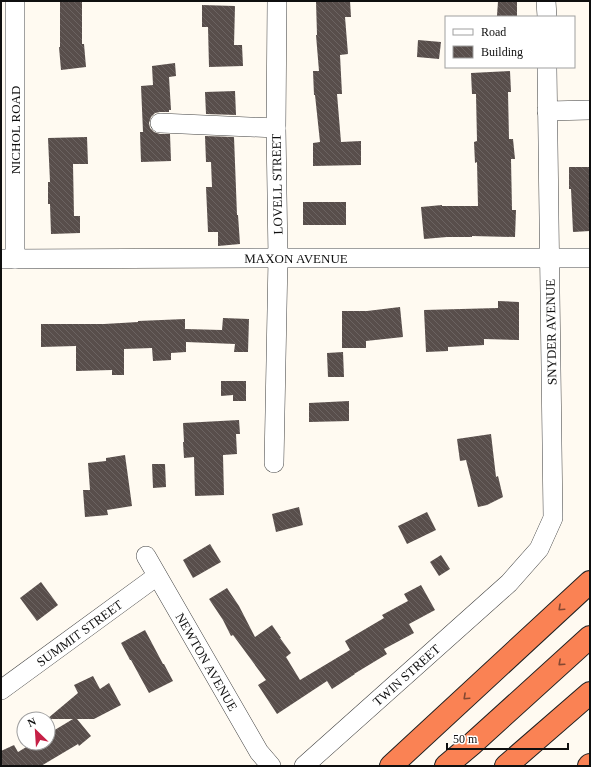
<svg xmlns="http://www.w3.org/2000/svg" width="591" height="767" viewBox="0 0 591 767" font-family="'Times New Roman',serif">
<defs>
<pattern id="building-back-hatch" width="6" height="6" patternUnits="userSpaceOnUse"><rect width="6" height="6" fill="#584e4b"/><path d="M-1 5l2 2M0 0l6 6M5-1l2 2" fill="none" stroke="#6b6361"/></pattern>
</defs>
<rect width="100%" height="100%" fill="#fffaf1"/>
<!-- building -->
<g fill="url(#building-back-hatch)">
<path d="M60 1H82V44H84L86 67 61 70 59 47H60Z"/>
<path d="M316 1H350L351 17H345L348 54 340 55 342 94H337L341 142 361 141V165L313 166V143L320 142 315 95H314L313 71H319L316 35H317Z"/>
<path d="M498 1H517V17L497 16Z"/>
<path d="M202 5 235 6 234 45H242L243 66 209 67 208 27H202Z"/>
<path d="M418 40 441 42 439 59 417 57Z"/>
<path d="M175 63 176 76 169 77 171 110H169V112H160L155 113 151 117 149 123 150 128 154 132 160 134H170L171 161 141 162 140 132H143L141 86 153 85 152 66Z"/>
<path d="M510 71 511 92H508L509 139H513L515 159H511L512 210H516L515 237 472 236V237H447L424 239 421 207 442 205V206H478L477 162 475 163 474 142 477 141 476 94H472L471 73Z"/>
<path d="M235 91 236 115 206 114 205 92Z"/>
<path d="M205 136 234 137 237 215H238L240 244 218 246V232H208L206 187H212L211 162H206Z"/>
<path d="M87 137 88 164H73L74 216H80V233L51 234 50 204H48V182H50L48 138Z"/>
<path d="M569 167H590V231L573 232 571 189H569Z"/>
<rect x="303" y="202" width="43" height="23"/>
<path d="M498 301 519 302V340L484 339V345L448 347V351L426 352 424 310 498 308Z"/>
<path d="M400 307 403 337 366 341V348H342V311H367Z"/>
<path d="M223 318 249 319 248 352H234L235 344 186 342V352L171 353V360L153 361 152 348 124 349V375H112V370L76 371V346L41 347V324H104L138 322V321L185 319V329L222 330Z"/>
<path d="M343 352 344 377H328L327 353Z"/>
<path d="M221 381H246V401H233V395L221 396Z"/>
<path d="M349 401V421L309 422V403Z"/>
<path d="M239 420 240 434H236L237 454 223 455 224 495 195 496 194 457 184 458 183 442H184L183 423Z"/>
<path d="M491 434 496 477 498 476 503 497 487 505 478 507 466 460 460 461 457 439Z"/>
<path d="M125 455 132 506 107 510 108 515 85 517 83 490H90L88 463 106 461V458Z"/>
<path d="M152 464H165L166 487 153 488Z"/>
<path d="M299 507 303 525 276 532 272 514Z"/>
<path d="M427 512 436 530 407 544 398 526Z"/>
<path d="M210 544 221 562 193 578 183 560Z"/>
<path d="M441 555 450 569 439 576 430 562Z"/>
<path d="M41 582 58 605 37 621 20 598Z"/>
<path d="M421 585 435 610 409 624 414 633 384 649 387 654 354 674H355L332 689 327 681 277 714 258 685 266 680 233 635 231 636 223 620 209 599 227 588 239 606 255 637 272 625 281 638H280L291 653 286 657 300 680 350 650 345 641 384 618 382 615 408 601 404 594Z"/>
<path d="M145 630 163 664H164L173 681 149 693 131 660H130L121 643Z"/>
<path d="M93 676 100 689 109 683 121 705 94 719H77L91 736 79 746 78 744 41 766H1V751L14 745 18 752 33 743H48V734L73 719H47L78 693 74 685Z"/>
</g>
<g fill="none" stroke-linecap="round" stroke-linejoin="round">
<defs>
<g id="minor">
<path d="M546 1 547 17"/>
<path d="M547 111 590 110"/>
<path d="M160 123 276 128"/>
<path id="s1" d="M1 259 278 258H590"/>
<path d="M15 259V1"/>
<path d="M274 463 278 258 276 128 277 1"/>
<path id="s2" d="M146 556 259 752 271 766"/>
<path id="s3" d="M1 690 157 576"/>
<path id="s4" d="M304 766 509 583 539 549 553 518 547 67"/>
</g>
<g id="highway">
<path d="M391 766 590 582"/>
<path d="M446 766 472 744 590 637"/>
<path d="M506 766 590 693"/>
<path d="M589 766 590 765"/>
</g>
</defs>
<!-- minor casing -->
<use href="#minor" stroke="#424242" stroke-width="20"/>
<!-- highway casing -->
<use href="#highway" stroke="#202020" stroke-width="24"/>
<!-- minor -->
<use href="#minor" stroke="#fff" stroke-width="19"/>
<!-- highway -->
<use href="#highway" stroke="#fa8254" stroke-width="22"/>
</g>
<!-- one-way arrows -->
<defs><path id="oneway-chevron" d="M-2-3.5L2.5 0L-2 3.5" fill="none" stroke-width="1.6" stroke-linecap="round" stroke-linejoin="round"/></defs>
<g stroke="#844832">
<use href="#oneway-chevron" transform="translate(561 608) rotate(137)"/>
<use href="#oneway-chevron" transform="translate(561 663) rotate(138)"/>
<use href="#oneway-chevron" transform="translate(466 697) rotate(137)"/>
</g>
<g text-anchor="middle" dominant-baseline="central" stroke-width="4" stroke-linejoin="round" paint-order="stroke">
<!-- street labels -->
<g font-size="13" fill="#0f0f0f" stroke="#fff">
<text transform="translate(15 130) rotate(-90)">NICHOL ROAD</text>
<text transform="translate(277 184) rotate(-91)">LOVELL STREET</text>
<text stroke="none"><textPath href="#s1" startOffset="295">MAXON AVENUE</textPath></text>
<text transform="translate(551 332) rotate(-91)">SNYDER AVENUE</text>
<text stroke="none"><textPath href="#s3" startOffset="97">SUMMIT STREET</textPath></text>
<text stroke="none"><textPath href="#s2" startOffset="122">NEWTON AVENUE</textPath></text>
<text stroke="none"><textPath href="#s4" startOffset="137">TWIN STREET</textPath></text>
</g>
</g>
<!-- border -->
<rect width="591" height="767" fill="none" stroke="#0f0f0f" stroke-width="4"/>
<!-- legend -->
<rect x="445" y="16" width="130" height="52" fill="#ffffff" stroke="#9f9f9f"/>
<rect x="453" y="29" width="20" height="6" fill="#ffffff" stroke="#9f9f9f"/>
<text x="481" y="36" font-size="12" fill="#0f0f0f">Road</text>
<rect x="453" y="46" width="20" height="12" fill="url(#building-back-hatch)" stroke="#9f9f9f"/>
<text x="481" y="56" font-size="12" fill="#0f0f0f">Building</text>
<!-- north arrow -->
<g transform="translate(36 731) rotate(335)"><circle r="19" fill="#ffffff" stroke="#9f9f9f"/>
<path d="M0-3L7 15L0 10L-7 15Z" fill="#c62046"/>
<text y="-6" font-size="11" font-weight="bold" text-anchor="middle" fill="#0f0f0f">N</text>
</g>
<!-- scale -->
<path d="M447 743v6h121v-6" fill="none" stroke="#0f0f0f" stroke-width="2"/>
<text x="453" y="743" font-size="12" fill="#0f0f0f" stroke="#ffffff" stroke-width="3" paint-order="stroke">50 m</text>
</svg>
